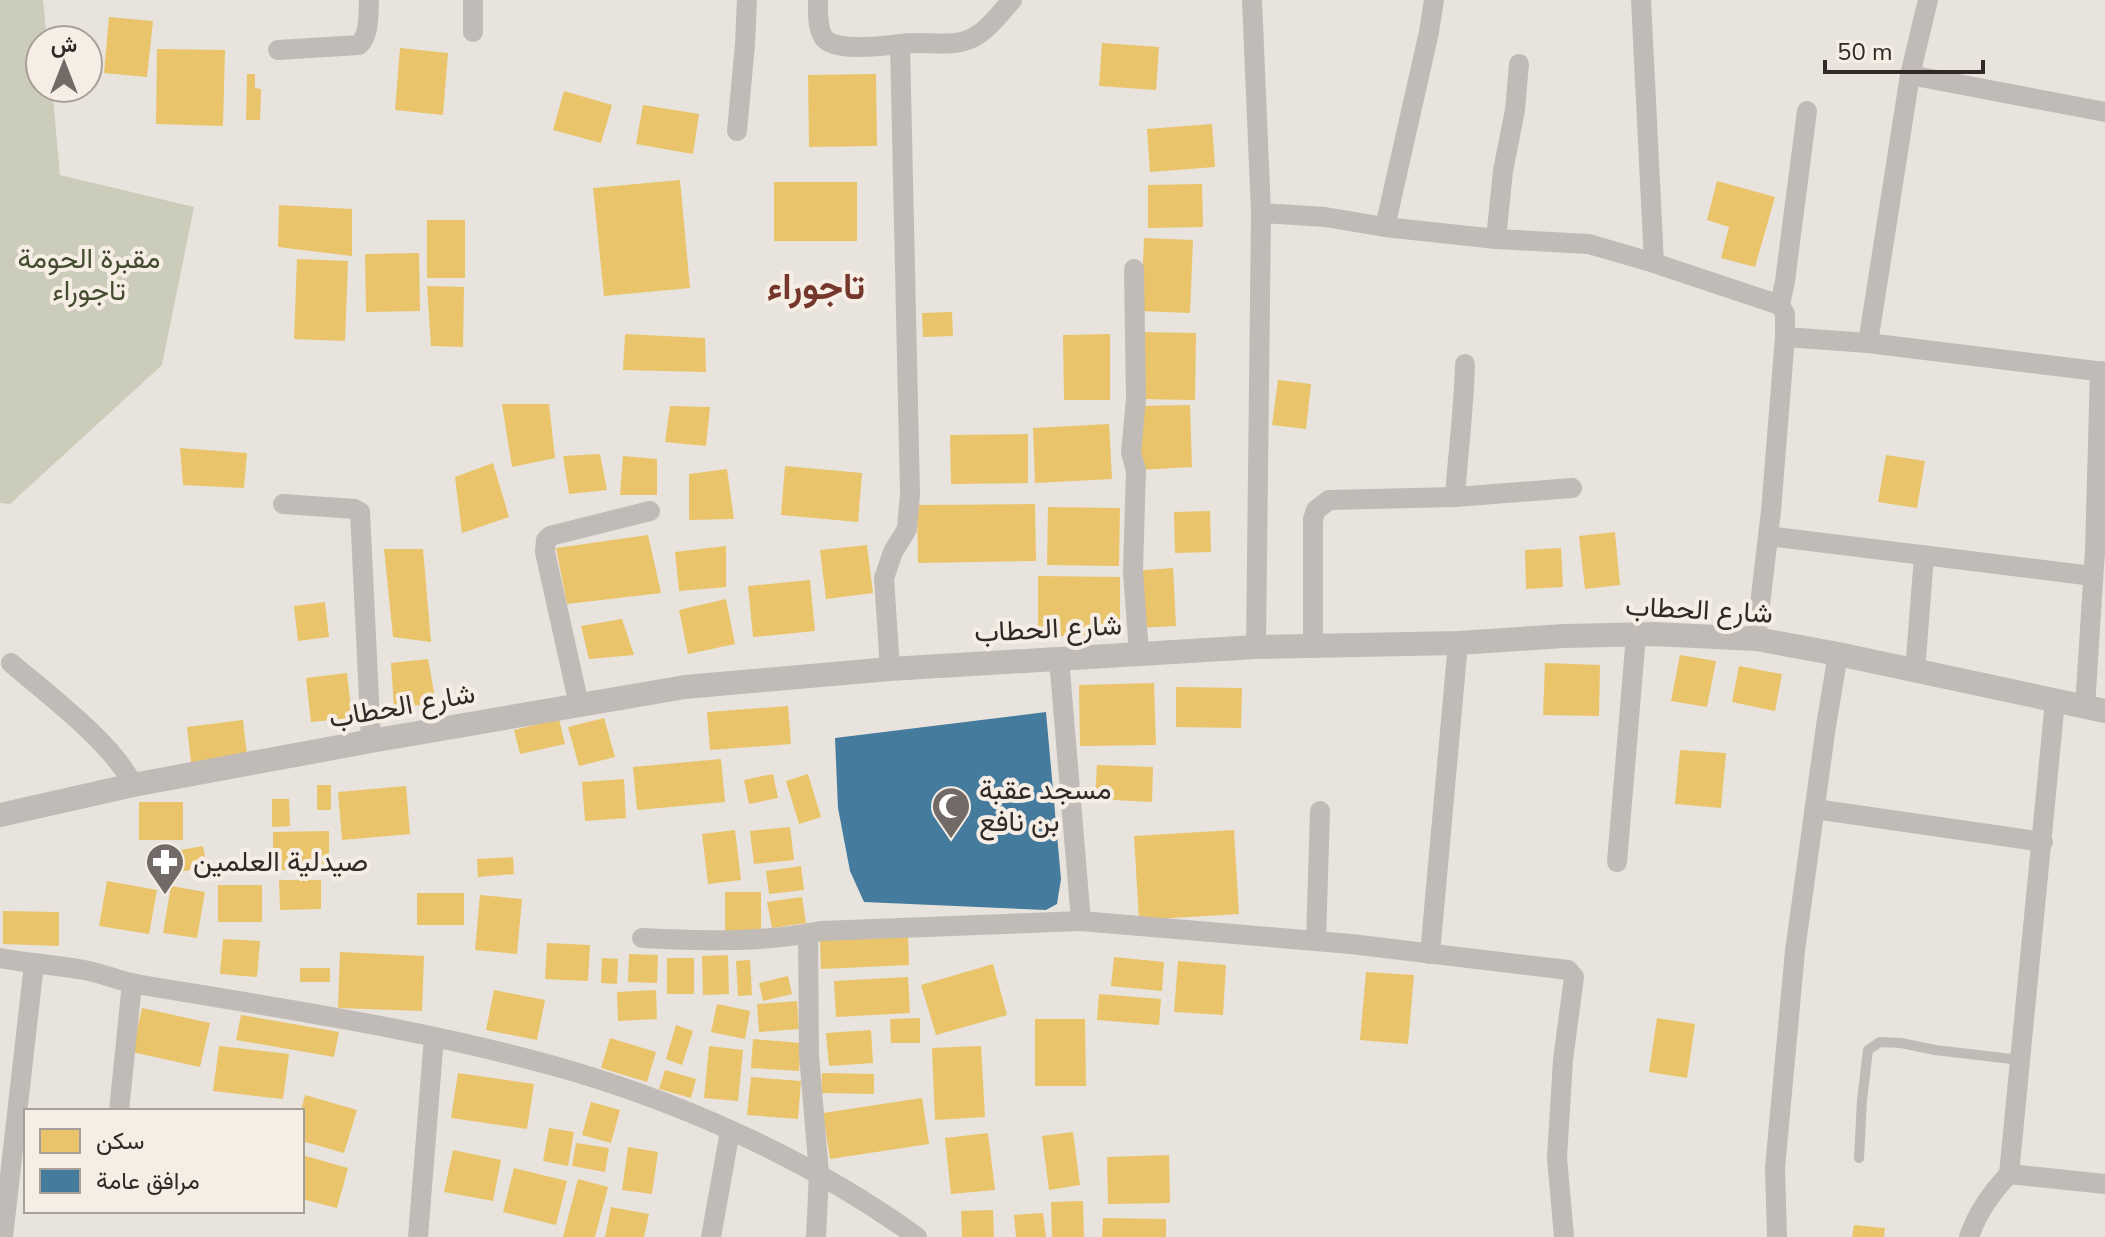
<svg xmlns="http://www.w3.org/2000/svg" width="2105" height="1237" viewBox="0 0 2105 1237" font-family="'Nunito Sans',Vazirmatn,sans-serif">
<rect width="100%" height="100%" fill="#e9e3de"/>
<!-- green -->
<path fill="#cbccba" d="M0 0H43L47 40H40V88H52L60 175 194 207 162 365 10 504 0 503Z"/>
<!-- homes -->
<g fill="#e9c46a">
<path d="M109 17 153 21 147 77 104 73Z"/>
<path d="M1102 43 1159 47 1156 90 1099 86Z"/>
<path d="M400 48 448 53 443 115 395 110Z"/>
<path d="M157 49 225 50 223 126 156 124Z"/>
<path d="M247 74H255V88L261 89 260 120H246Z"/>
<path d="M876 74 877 146 809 147 808 75Z"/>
<path d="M564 91 612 105 601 143 553 130Z"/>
<path d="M643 105 699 114 693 154 636 144Z"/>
<path d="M1212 124 1215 167 1150 172 1147 129Z"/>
<path d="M680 180 690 288 604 296 593 188Z"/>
<path d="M1717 181 1775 197 1755 267 1721 258 1729 227 1707 220Z"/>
<rect x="774" y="182" width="83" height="59"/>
<path d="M1202 184 1203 227 1148 228V185Z"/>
<path d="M279 205 352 209V256L278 247Z"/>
<rect x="427" y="220" width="38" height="58"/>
<path d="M1144 238 1193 240 1190 313 1141 311Z"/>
<path d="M419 253 420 311 366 312 365 254Z"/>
<path d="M297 259 348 261 345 341 294 339Z"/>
<path d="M427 286 464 287 463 347 431 346Z"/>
<path d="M952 312 953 336 923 337 922 313Z"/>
<path d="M1138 332 1196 333 1195 400 1136 399Z"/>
<path d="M625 334 705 338 706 372 623 370Z"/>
<path d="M1110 334V400H1064L1063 335Z"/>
<path d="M1278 380 1311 384 1306 429 1272 425Z"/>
<path d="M502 404H549L555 458 512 467Z"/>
<path d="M1190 405 1192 467 1139 470 1137 406Z"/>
<path d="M670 406 710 407 706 446 665 442Z"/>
<path d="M1109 424 1112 479 1035 483 1033 428Z"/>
<path d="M1028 434V483L951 484 950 435Z"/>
<path d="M180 448 247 453 244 488 183 485Z"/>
<path d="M600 454 607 490 569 494 563 456Z"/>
<path d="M1886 455 1925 461 1917 508 1878 502Z"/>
<path d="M623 456 657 459V495H620Z"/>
<path d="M493 463 509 517 462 533 455 477Z"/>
<path d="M785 466 862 473 858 522 781 515Z"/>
<path d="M727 469 734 519 689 520V474Z"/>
<path d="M1035 504 1036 561 918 563 917 505Z"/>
<path d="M1048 507 1120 508 1119 566 1047 565Z"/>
<path d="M1210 511 1211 552 1175 553 1174 512Z"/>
<path d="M1615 532 1620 585 1585 589 1579 536Z"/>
<path d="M648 535 661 593 567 604 556 548Z"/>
<path d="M867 545 873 593 826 599 820 550Z"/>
<path d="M726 546V587L679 591 675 552Z"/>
<path d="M1561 548 1563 587 1526 589 1525 550Z"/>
<path d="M384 549H423L431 642 393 637Z"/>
<path d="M1173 568 1176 626 1136 628 1133 571Z"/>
<path d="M1038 576 1120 577V636H1038Z"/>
<path d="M810 580 815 631 753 637 748 586Z"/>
<path d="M726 599 735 644 688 654 679 610Z"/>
<path d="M325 602 329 637 298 641 294 606Z"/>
<path d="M622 619 634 655 589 659 581 626Z"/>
<path d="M1680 655 1716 661 1707 707 1671 701Z"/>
<path d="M428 659 436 703 394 708 391 663Z"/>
<path d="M1545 663 1600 665 1599 716 1543 715Z"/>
<path d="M1739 666 1782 674 1775 711 1732 702Z"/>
<path d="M347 673 352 718 311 722 306 678Z"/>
<path d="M1154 683 1156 745 1080 746 1079 685Z"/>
<path d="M1176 687 1242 688 1241 728 1176 727Z"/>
<path d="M788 706 791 744 710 750 707 712Z"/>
<path d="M604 718 615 757 579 766 568 727Z"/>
<path d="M559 719 565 744 520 754 514 730Z"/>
<path d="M243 720 247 756 191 763 187 727Z"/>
<path d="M1680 750 1726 753 1721 808 1675 804Z"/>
<path d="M721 759 725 802 637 810 633 767Z"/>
<path d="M1097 765 1153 767 1152 802 1095 799Z"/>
<path d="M773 774 778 798 749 804 744 780Z"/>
<path d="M808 774 821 817 799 824 786 781Z"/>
<path d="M624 779 626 818 585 821 582 782Z"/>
<rect x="317" y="785" width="14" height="25"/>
<path d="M406 786 410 834 342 840 338 792Z"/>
<path d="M272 799H289L290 826 272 827Z"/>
<rect x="139" y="802" width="44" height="38"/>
<path d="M790 827 794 860 754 864 750 831Z"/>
<path d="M735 830 741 880 708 884 702 834Z"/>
<path d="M1234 830 1239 914 1139 920 1134 836Z"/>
<path d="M329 831V870H273V832Z"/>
<path d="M203 846 207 867 168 874 164 853Z"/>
<path d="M513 857 514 874 478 877 477 859Z"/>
<path d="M801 866 804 890 769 894 766 871Z"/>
<path d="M279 880H321V909L280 910Z"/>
<path d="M107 881 157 890 149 934 99 926Z"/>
<rect x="218" y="885" width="44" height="37"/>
<path d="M171 886 205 892 197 938 163 933Z"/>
<rect x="725" y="892" width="36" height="42"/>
<rect x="417" y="893" width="47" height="32"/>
<path d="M480 895 522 899 517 954 475 950Z"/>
<path d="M802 897 806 923 772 928 767 902Z"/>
<path d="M3 911 59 912V946L3 944Z"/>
<path d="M908 937 909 965 821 969 820 940Z"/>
<path d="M223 939 260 941 257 977 220 974Z"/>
<path d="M547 943 590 945 588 981 545 979Z"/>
<path d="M340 952 424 956 422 1011 338 1008Z"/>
<path d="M629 954 658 955 657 983 628 982Z"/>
<path d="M728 955 729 994 703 995 702 956Z"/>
<path d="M1114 957 1164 962 1162 991 1111 986Z"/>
<path d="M602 958 618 959 617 984 601 983Z"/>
<rect x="667" y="958" width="27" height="36"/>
<path d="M750 960 752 995 738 996 736 961Z"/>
<path d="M1178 961 1226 965 1223 1015 1174 1012Z"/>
<path d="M993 964 1007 1015 936 1035 921 985Z"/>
<rect x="300" y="968" width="30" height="14"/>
<path d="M1366 972 1414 975 1408 1044 1360 1040Z"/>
<path d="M788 976 792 994 763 1001 759 983Z"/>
<path d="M908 977 910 1013 836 1017 834 981Z"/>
<path d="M494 990 545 1000 537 1040 486 1030Z"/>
<path d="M656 990 657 1019 618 1021 617 992Z"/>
<path d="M1099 994 1161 999 1159 1025 1097 1020Z"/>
<path d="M797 1001 799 1029 759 1032 757 1004Z"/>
<path d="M717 1004 750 1011 745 1039 711 1032Z"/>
<path d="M142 1008 210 1023 200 1067 132 1052Z"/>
<path d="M241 1015 339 1032 334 1057 236 1040Z"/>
<path d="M920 1018V1043H891L890 1019Z"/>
<path d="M1657 1018 1695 1024 1687 1078 1649 1072Z"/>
<path d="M1035 1019H1085L1086 1086H1035Z"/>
<path d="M676 1025 693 1031 682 1065 666 1059Z"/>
<path d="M871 1030 873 1063 829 1066 826 1033Z"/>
<path d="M610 1038 656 1052 647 1082 601 1068Z"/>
<path d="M753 1039 801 1043 799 1071 751 1068Z"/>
<path d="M219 1046 289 1054 283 1099 213 1091Z"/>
<path d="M709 1046 743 1050 738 1101 704 1098Z"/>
<path d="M981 1046 985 1117 935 1120 932 1048Z"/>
<path d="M665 1070 696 1079 691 1098 659 1089Z"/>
<path d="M458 1073 534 1084 527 1129 451 1118Z"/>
<path d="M822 1073 874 1074V1094L821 1093Z"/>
<path d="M751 1077 801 1081 798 1119 747 1115Z"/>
<path d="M305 1095 357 1110 344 1153 302 1141 301 1111Z"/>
<path d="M922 1098 929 1144 830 1159 823 1113Z"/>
<path d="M591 1102 620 1110 611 1143 582 1135Z"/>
<path d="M549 1128 574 1132 568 1166 543 1161Z"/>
<path d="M1073 1132 1080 1185 1049 1190 1042 1136Z"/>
<path d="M988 1133 995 1190 951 1194 945 1138Z"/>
<path d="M576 1143 609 1148 605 1172 572 1166Z"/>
<path d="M628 1147 658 1152 652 1194 622 1190Z"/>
<path d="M453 1150 501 1160 493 1201 444 1192Z"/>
<path d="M302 1155 348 1168 337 1208 302 1199Z"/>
<path d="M1169 1155 1170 1203 1108 1204 1107 1157Z"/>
<path d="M514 1168 567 1181 556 1225 503 1212Z"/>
<path d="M578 1179 608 1187 595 1237H563Z"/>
<path d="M1083 1201 1084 1237H1052L1051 1202Z"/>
<path d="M611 1207 649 1214 644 1237H605Z"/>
<path d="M993 1210 994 1237H962L961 1211Z"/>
<path d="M1043 1213 1046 1237H1016L1014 1215Z"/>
<path d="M1103 1218 1166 1219V1237H1102Z"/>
<path d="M1854 1225 1885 1228 1884 1237H1852Z"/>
</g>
<!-- public -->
<path fill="#457b9d" d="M1046 712 1061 879 1057 904 1046 910 864 902 850 871 838 808 835 738Z"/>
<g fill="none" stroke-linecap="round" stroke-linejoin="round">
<!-- service -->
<path stroke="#c1bbb7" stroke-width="10" d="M1859 1158 1862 1100 1868 1050 1880 1042 1901 1043 1935 1050 2020 1060"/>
<!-- minor -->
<g stroke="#c1bbb7" stroke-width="20">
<path d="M818 0C818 12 817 28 824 38 834 52 883 46 900 44L910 494 907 529 893 552 884 578 890 669"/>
<path d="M1252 0 1261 213 1256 647"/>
<path d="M1641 0 1654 263"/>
<path d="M473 32V0"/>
<path d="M900 44C921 40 951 48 970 39 987 32 1000 13 1012 0"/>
<path d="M278 50 359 45C370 34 368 15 369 0"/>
<path d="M1910 75 2105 112"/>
<path d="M737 131 745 44 747 0"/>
<path d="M1261 213 1325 217 1385 227 1496 239 1589 244 1654 263 1780 305 1785 314V337L1771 511 1756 639"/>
<path d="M1385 227 1429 32 1434 0"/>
<path d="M1496 239 1503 171 1515 110 1519 64"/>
<path d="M1134 269 1136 399 1131 453 1136 470 1133 571 1139 654"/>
<path d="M1780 305 1785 281 1807 111"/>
<path d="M1785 337 1868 343 2105 372"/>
<path d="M1868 343 1910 75 1928 0"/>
<path d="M1455 497C1458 452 1464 409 1465 364"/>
<path d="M283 504 355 509 360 512 371 741"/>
<path d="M1768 536 2093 576"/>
<path d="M1313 645V519L1316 510 1329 500 1455 497 1572 488"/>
<path d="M1059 659 1081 921"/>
<path d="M11 663C46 693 114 744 133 785"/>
<path d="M1915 671 1924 556"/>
<path d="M579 705 545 552 546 540 550 536 650 511"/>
<path d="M2085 707 2095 551 2100 371"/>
<path d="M1815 809 2043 842"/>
<path d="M1617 862 1636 635"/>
<path d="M808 933 809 1055 819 1173 816 1237"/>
<path d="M642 938C702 941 762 943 821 931L1081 921 1351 944 1568 970 1574 977 1563 1060 1557 1158 1564 1237"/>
<path d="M1316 941 1320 811"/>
<path d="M1430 954 1458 643"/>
<path d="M0 958C28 963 56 965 84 970 102 973 119 981 136 984 284 1009 432 1030 575 1072 695 1108 816 1164 917 1237"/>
<path d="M119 1111 132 983"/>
<path d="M2009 1174 2105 1184"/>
<path d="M3 1237 34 964"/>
<path d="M418 1237 434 1037"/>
<path d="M711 1237 730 1131"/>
<path d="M1777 1237 1775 1168 1795 951 1826 726 1838 654"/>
<path d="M1969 1237C1977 1213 1992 1192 2009 1174L2055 701"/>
</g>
<!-- tertiary -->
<path stroke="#c1bbb7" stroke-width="24" d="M0 815 133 785 371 741 685 687 890 669 1256 647 1458 643 1564 636 1655 634 1756 639 1838 654 2105 711"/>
</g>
<!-- icons -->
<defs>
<symbol id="mosque-pin" viewBox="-11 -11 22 30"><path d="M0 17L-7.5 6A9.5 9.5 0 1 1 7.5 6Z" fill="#716a67" stroke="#f6ede5"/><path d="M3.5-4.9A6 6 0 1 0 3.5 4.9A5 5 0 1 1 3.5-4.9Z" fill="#fff"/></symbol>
<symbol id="pharmacy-pin" viewBox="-11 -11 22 30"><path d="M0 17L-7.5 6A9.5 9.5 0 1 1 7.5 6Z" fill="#716a67" stroke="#f6ede5"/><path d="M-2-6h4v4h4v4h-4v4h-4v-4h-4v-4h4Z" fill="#fff"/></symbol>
</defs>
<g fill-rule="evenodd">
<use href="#mosque-pin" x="929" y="784" width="44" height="60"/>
<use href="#pharmacy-pin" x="143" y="840" width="44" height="60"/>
</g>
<g text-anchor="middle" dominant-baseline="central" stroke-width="8" stroke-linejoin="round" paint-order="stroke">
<!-- park labels -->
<g font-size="28" fill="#434c2e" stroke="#f6ede5">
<text x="89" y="259">مقبرة الحومة<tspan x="89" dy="32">تاجوراء</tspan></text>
</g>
<!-- street labels -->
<g font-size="28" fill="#312927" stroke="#f6ede5">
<text transform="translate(1699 610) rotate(3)">شارع الحطاب</text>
<text transform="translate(1048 629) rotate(-3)">شارع الحطاب</text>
<text transform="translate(402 706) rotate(-10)">شارع الحطاب</text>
</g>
<!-- poi labels -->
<g font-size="28" fill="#312927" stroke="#f6ede5" text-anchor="start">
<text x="979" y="790">مسجد عقبة<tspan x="979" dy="32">بن نافع</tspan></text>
<text x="193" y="862">صيدلية العلمين</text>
</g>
<!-- district labels -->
<g font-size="36" font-weight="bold" fill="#75372b" stroke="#f6ede5">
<text x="816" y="287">تاجوراء</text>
</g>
</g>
<!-- legend -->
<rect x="24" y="1109" width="280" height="104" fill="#f6ede5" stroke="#a79f99" stroke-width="2"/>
<rect x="40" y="1129" width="40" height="24" fill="#e9c46a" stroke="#a79f99" stroke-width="2"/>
<text x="96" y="1149" font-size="24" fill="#312927">سكن</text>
<rect x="40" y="1169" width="40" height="24" fill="#457b9d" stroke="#a79f99" stroke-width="2"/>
<text x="96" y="1189" font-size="24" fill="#312927">مرافق عامة</text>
<!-- north arrow -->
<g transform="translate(64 64)"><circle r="38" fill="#f6ede5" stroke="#a79f99" stroke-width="2"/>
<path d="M0-6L14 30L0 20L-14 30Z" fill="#716a67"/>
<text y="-12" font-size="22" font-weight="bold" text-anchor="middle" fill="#312927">ش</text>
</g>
<!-- scale -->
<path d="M1825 60v12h158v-12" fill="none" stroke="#312927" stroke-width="4"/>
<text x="1837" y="60" font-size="24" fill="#312927" stroke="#f6ede5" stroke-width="6" paint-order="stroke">50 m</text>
</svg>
